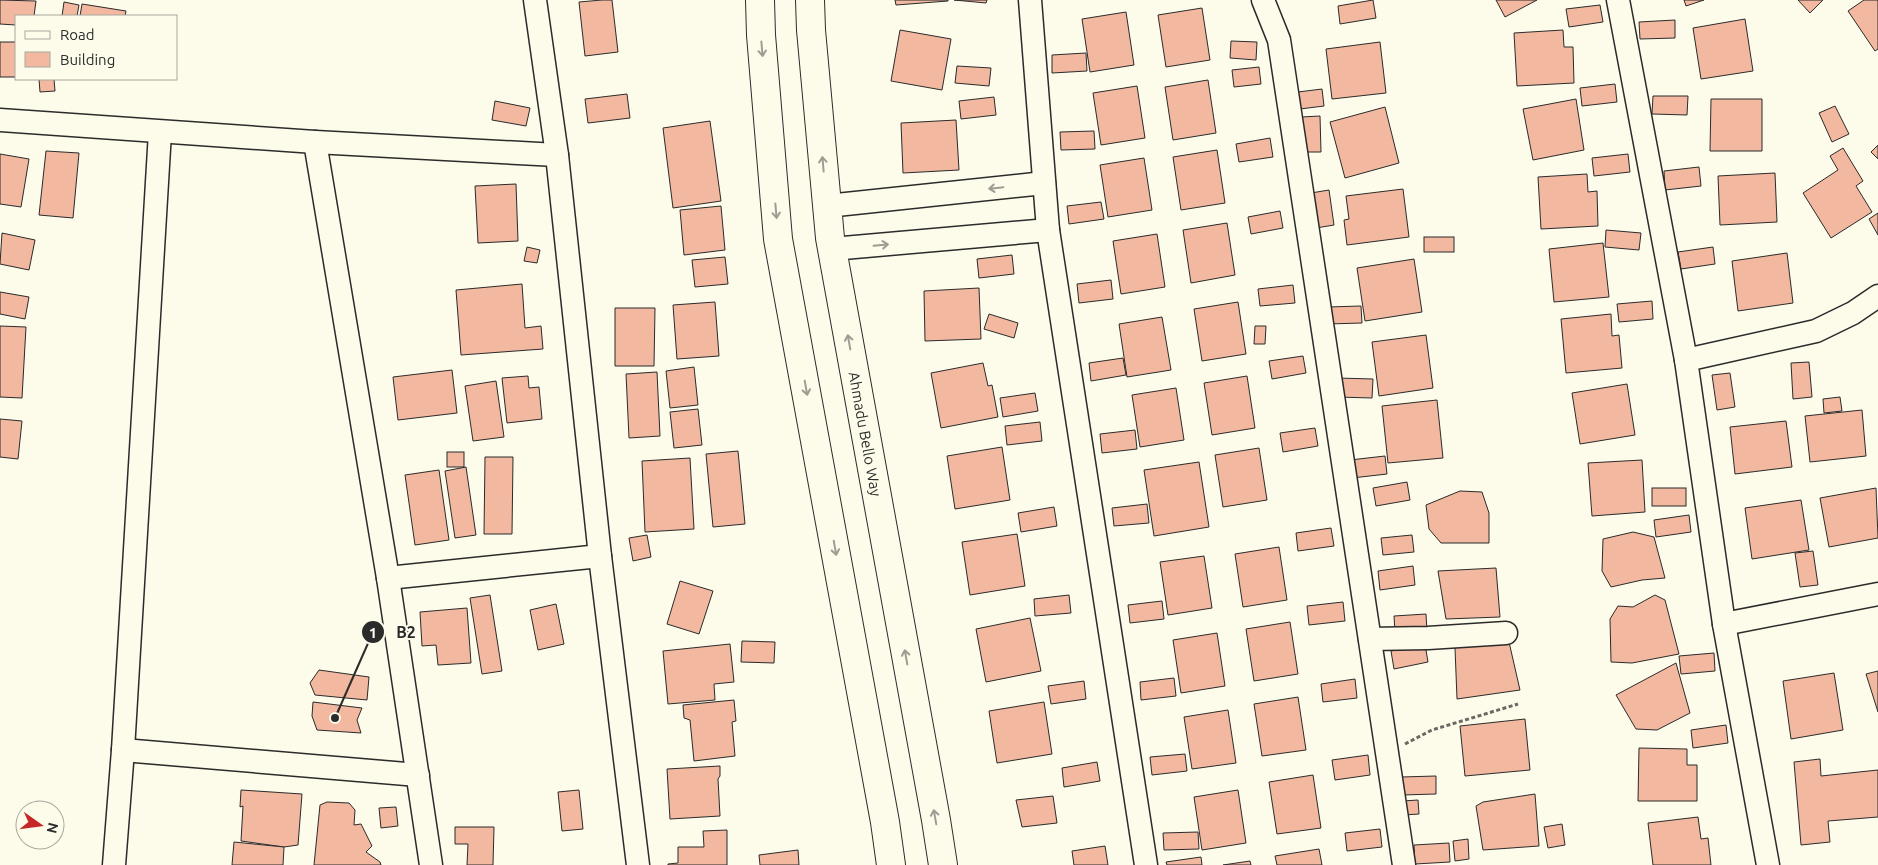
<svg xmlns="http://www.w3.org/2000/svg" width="1878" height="865" viewBox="0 0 1878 865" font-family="Ubuntu,sans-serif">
<rect width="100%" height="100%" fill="#fdfbea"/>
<!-- building -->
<g fill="#f2b8a0" stroke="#2b2b2b">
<path d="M0 0 36 1 34 16H16V25L0 24Z"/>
<path d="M602 0H612L618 52 585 56 579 2Z"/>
<path d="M895 0H948V1L896 5Z"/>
<path d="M954 0H987L986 3Z"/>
<path d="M1373 0 1376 18 1340 24 1338 6Z"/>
<path d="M1496 0H1537L1505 17Z"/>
<path d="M1684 0H1704L1686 6Z"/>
<path d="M1798 0H1823L1810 13Z"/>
<path d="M1864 0H1878V49L1875 51 1848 11Z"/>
<path d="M64 2 79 5 77 16H62Z"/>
<path d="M82 4 126 11 125 16H80Z"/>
<path d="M1600 5 1603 22 1569 27 1566 9Z"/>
<path d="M1202 8 1210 60 1166 67 1158 15Z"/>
<path d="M1126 12 1134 65 1090 72 1082 19Z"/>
<path d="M1745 19 1753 71 1701 79 1693 28Z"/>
<path d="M1675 20V38L1640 39 1639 22Z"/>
<path d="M900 30 951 39 942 90 891 81Z"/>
<path d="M1563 30 1564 47H1573L1574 83 1517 86 1514 33Z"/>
<path d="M1231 41 1257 42 1256 60 1230 58Z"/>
<rect x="0" y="42" width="16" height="35"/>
<path d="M1380 42 1386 93 1332 99 1326 49Z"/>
<path d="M1086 53 1087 71 1052 73V55Z"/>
<path d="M957 66 991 68 989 86 955 83Z"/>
<path d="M1259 67 1261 84 1234 87 1232 70Z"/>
<path d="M39 79H54L55 91 40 92Z"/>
<path d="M1208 80 1216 133 1173 140 1165 87Z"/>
<path d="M1615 84 1617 102 1582 106 1580 88Z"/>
<path d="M1137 86 1145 138 1101 145 1093 93Z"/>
<path d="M1322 89 1324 106 1300 109 1298 92Z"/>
<path d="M627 94 630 118 588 123 585 99Z"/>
<path d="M1653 96H1688L1687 115 1652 114Z"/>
<path d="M994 97 996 115 961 119 959 101Z"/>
<path d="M1576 99 1584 150 1533 160 1523 109Z"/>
<path d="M1711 99H1762V151H1710Z"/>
<path d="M495 101 530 108 526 126 492 120Z"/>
<path d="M1835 106 1849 134 1832 142 1819 113Z"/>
<path d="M1385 107 1399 163 1345 178 1330 122Z"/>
<path d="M1320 116 1321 152H1302L1301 117Z"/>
<path d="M956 120 959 170 903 173 901 123Z"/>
<path d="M710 121 721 201 673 208 663 128Z"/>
<path d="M1094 131 1095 149 1061 150 1060 132Z"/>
<path d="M1270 138 1273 157 1239 162 1236 144Z"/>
<path d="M1878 145V159L1871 152Z"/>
<path d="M1843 148 1863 181 1856 186 1872 212 1831 238 1803 193 1838 170 1830 156Z"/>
<path d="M1217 150 1225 203 1181 210 1173 157Z"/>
<path d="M46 151 79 153 73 218 39 215Z"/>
<path d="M0 154 29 159 21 207 0 204Z"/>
<path d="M1628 154 1630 172 1594 176 1592 158Z"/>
<path d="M1144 158 1152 210 1108 217 1100 165Z"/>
<path d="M1699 167 1701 186 1665 190 1664 171Z"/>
<path d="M1775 173 1777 222 1720 225 1718 176Z"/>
<path d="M1587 174 1588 192 1597 191 1598 226 1541 229 1538 177Z"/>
<path d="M516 184 518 241 478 243 475 186Z"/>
<path d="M1403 189 1409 237 1347 245 1344 220 1349 219 1346 196Z"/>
<path d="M1329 190 1334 225 1316 228 1311 193Z"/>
<path d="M1101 202 1104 219 1069 224 1067 206Z"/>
<path d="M721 206 725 250 684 255 680 210Z"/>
<path d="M1280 211 1283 228 1251 234 1248 217Z"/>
<path d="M1878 213V235L1869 219Z"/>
<path d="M1227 223 1235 275 1191 283 1183 230Z"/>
<path d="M1606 230 1641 233 1639 250 1605 247Z"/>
<path d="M2 233 35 240 29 270 0 264Z"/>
<path d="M1157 234 1165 287 1121 294 1113 241Z"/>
<rect x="1424" y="237" width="30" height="15"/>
<path d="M1603 243 1609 297 1554 302 1549 249Z"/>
<path d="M527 247 540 250 537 263 524 261Z"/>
<path d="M1713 247 1715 264 1681 269 1678 252Z"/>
<path d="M1787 253 1793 303 1738 311 1732 261Z"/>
<path d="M1012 255 1014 274 979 278 977 259Z"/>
<path d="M725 257 728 284 695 287 692 260Z"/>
<path d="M1414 259 1422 312 1365 321 1357 268Z"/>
<path d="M1111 280 1113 299 1079 303 1077 284Z"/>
<path d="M522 284 525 328 541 326 543 349 461 355 456 290Z"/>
<path d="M1293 285 1295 303 1260 306 1258 289Z"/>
<path d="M979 288 981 339 925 341 924 291Z"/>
<path d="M0 292 29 297 25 319 0 314Z"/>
<path d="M1652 301 1653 319 1619 322 1617 304Z"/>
<path d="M715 302 719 356 677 359 673 305Z"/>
<path d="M1238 302 1246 354 1202 361 1194 309Z"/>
<path d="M1361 306 1362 323 1327 324V307Z"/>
<path d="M615 308H655L654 366H615Z"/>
<path d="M989 314 1018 323 1014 338 984 329Z"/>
<path d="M1611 314 1612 336 1619 335 1622 368 1566 373 1561 319Z"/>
<path d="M1162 317 1171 370 1127 377 1119 324Z"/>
<path d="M0 326 26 327 22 398 0 397Z"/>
<path d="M1255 326H1266L1265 344H1254Z"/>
<path d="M1426 335 1433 388 1379 396 1372 342Z"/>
<path d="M1303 356 1306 373 1272 379 1269 361Z"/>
<path d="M1123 358 1126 375 1091 381 1089 363Z"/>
<path d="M1809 362 1812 397 1793 399 1791 363Z"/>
<path d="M983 363 988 386 992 385 998 417 941 428 931 373Z"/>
<path d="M694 367 698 405 670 408 666 371Z"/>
<path d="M452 370 457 413 398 420 393 377Z"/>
<path d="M657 372 660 436 629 438 626 374Z"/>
<path d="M1730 373 1735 407 1717 410 1712 375Z"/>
<path d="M528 376 529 388 539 387 542 419 507 423 502 378Z"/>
<path d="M1247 376 1255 428 1212 435 1204 383Z"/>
<path d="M1337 378 1373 379 1372 398 1337 397Z"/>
<path d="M496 381 504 437 473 441 465 386Z"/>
<path d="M1627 384 1635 435 1580 444 1572 393Z"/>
<path d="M1176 388 1184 440 1140 447 1132 395Z"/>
<path d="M1035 393 1038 411 1003 417 1000 398Z"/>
<path d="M1840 397 1842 411 1824 413 1823 399Z"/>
<path d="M1437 400 1443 458 1388 463 1382 406Z"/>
<path d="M698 409 702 445 674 448 670 412Z"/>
<path d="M1862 410 1866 456 1810 462 1805 416Z"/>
<path d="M0 419 22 421 18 459 0 457Z"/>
<path d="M1786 421 1792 467 1735 474 1730 427Z"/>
<path d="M1040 422 1042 441 1007 445 1005 426Z"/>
<path d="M1315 428 1318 446 1283 452 1280 433Z"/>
<path d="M1135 430 1137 449 1102 453 1100 434Z"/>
<path d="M1002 447 1010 500 955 509 947 456Z"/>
<path d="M1259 448 1267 500 1223 507 1215 455Z"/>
<path d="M738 451 745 524 713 527 706 454Z"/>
<rect x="447" y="452" width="17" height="15"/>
<path d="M1385 456 1387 474 1352 478 1350 460Z"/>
<path d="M485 457H513L512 534H484Z"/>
<path d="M690 458 694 529 645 532 642 461Z"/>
<path d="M1642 460 1645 512 1592 516 1588 463Z"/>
<path d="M1199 462 1209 527 1154 536 1144 470Z"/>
<path d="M466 467 476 535 455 538 445 471Z"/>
<path d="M439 470 449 540 415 545 405 475Z"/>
<path d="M1407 482 1410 500 1376 506 1373 488Z"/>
<rect x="1652" y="488" width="34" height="18"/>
<path d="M1876 488 1878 538 1829 547 1820 498Z"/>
<path d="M1460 491 1482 492 1489 513V543H1441L1429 529 1426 505Z"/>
<path d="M1801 500 1809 550 1752 559 1745 508Z"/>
<path d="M1147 504 1149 523 1114 526 1112 508Z"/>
<path d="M1054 507 1057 526 1021 532 1018 513Z"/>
<path d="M1689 515 1691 532 1656 537 1654 520Z"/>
<path d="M1331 528 1334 546 1298 551 1296 533Z"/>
<path d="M1633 532 1654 537 1665 578 1642 580 1611 587 1602 571 1603 539Z"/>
<path d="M1017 534 1025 586 970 595 962 542Z"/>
<path d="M647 535 651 557 633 561 629 538Z"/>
<path d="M1412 535 1414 552 1383 555 1381 538Z"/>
<path d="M1279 547 1287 600 1243 607 1235 554Z"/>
<path d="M1813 551 1818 585 1800 587 1795 553Z"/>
<path d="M1204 556 1212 608 1168 615 1160 562Z"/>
<path d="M1413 566 1415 585 1380 590 1378 571Z"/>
<path d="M1496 568 1500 617 1446 619 1438 571Z"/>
<path d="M680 581 713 591 699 634 667 624Z"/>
<path d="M490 595 502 671 482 674 470 598Z"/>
<path d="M1069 595 1071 613 1035 616 1034 599Z"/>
<path d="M1655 595 1665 600 1679 654 1632 663 1611 662 1610 619 1618 606 1633 607Z"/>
<path d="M1162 601 1164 619 1130 623 1128 605Z"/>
<path d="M1343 602 1345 621 1309 625 1307 606Z"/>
<path d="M556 604 564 644 538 650 530 610Z"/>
<path d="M467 608 471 663 438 665 436 645 422 646 420 612Z"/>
<path d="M1426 614 1427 631 1395 632 1394 616Z"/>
<path d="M1030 618 1041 671 986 682 976 629Z"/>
<path d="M1290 622 1298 674 1254 681 1246 629Z"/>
<path d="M1217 633 1225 686 1181 693 1173 640Z"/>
<path d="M742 641 775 642 774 663 741 662Z"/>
<path d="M1509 642 1520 690 1457 699 1455 648 1478 643Z"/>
<path d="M730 644 734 682 714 684 715 700 668 704 663 651Z"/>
<path d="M1425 644 1428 662 1394 669 1391 651Z"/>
<path d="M1714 653 1715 671 1681 674 1679 656Z"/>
<path d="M1676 663 1690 713 1657 730 1636 729 1616 695Z"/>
<path d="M319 670 369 677 367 700 315 695 310 683Z"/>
<path d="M1878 671V712L1866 674Z"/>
<path d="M1834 673 1843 730 1791 739 1783 681Z"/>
<path d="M1174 678 1176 696 1141 700 1140 682Z"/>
<path d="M1355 679 1357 698 1323 702 1321 684Z"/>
<path d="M1084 681 1086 699 1051 704 1048 686Z"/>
<path d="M1298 697 1306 750 1262 756 1254 704Z"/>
<path d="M734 700 736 721 732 722 735 756 694 761 690 720 684 718 683 705Z"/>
<path d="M313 702 362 708 357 720 361 733 317 730 312 716Z"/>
<path d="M1044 702 1052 754 997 763 989 711Z"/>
<path d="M1228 710 1236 763 1192 769 1184 717Z"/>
<path d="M1525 719 1530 770 1465 776 1460 726Z"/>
<path d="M1726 725 1728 743 1693 748 1691 730Z"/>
<path d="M1639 748 1687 749V765H1697V801H1638Z"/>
<path d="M1185 754 1187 771 1152 775 1150 757Z"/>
<path d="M1368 755 1370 775 1335 780 1332 760Z"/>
<path d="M1820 759 1821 776 1878 770V817L1828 821 1830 842 1801 845 1794 762Z"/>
<path d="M1097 762 1100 781 1064 787 1062 768Z"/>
<path d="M720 766V776L718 779 720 816 670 819 667 769Z"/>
<path d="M1313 775 1321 828 1277 834 1269 782Z"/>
<path d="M1436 776V794L1401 795V777Z"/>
<path d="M241 790 302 794 298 845 284 847 241 841 243 806 240 807Z"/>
<path d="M579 790 583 829 562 831 558 792Z"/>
<path d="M1238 790 1246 843 1202 850 1194 797Z"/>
<path d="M1535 794 1539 846 1483 850 1476 806 1483 802Z"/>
<path d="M1053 796 1057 823 1022 827 1016 800Z"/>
<path d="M1418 800 1419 814 1404 815 1403 801Z"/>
<path d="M327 802 349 803 355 810 354 825 361 824 372 846 366 852 380 862 381 865H314L320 805Z"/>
<path d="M396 807 398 826 381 828 379 808Z"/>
<path d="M1698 817 1701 839 1708 838 1711 865H1653L1648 823Z"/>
<path d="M1562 824 1565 845 1548 848 1544 827Z"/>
<path d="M455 827H494L493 865H467L468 844H455Z"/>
<path d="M1380 829 1382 847 1347 851 1345 833Z"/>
<path d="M727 830V865H668V864L678 863V847H704L703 831Z"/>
<path d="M1198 832 1199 849 1164 850 1163 833Z"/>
<path d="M1468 839 1469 859 1455 861 1453 841Z"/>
<path d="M234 842 284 847 283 865H232Z"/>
<path d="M1449 843 1450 862 1415 864 1414 845Z"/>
<path d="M1105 846 1108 865H1074L1072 851Z"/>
<path d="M1319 849 1322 865H1277L1275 856Z"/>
<path d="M798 850 799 865H760L759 855Z"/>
<path d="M1201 857 1202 865H1167L1166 862Z"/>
<path d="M1250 861 1251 865H1223Z"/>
</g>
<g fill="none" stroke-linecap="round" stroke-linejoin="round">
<defs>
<g id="minor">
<path d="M535 0 557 155 600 556 638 865"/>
<path d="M1030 0 1048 230 1146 865"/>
<path d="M1263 0 1279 40 1404 865"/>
<path d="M1618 0 1686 360 1724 624 1768 865"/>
<path d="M0 120 315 142 557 155"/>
<path d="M315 142 388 578 431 865"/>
<path d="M827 206 1044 183"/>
<path d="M832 249 1048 230"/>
<path d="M1686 360 1816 331 1853 313 1878 296"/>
<path d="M388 578 600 556"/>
<path d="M1724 624 1878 594"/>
<path d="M1370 639 1428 638 1506 633"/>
<path d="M123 750 418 775"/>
<path d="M114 865 123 750 160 132"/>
</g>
<g id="major">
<path d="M760 0 761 35 778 239 885 822 891 865"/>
<path id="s1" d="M810 0 811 30 830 238 936 820 943 865"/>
</g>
</defs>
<!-- minor casing -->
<use href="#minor" stroke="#2b2b2b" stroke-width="25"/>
<!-- major casing -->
<use href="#major" stroke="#2b2b2b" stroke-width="30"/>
<!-- path -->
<path stroke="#6a6964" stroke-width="3" stroke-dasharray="4 2.5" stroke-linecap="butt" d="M1405 744 1432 730 1518 704"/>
<!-- minor -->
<use href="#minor" stroke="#fdfbea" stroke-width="22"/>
<!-- major -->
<use href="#major" stroke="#fdfbea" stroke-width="28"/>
</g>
<!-- one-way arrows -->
<defs><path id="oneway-shaft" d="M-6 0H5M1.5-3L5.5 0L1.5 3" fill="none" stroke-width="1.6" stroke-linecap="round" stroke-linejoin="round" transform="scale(1.25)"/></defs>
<g stroke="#9e9d94">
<use href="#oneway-shaft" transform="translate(762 49) rotate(85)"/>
<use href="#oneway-shaft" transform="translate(823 164) rotate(-95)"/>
<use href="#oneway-shaft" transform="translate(996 188) rotate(174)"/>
<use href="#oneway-shaft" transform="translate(776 211) rotate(85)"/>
<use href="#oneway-shaft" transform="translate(881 245) rotate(-5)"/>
<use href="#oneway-shaft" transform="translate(849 342) rotate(-100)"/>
<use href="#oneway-shaft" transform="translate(806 388) rotate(80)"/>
<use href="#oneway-shaft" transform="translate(835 548) rotate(80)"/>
<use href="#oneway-shaft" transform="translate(906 657) rotate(-100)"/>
<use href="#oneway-shaft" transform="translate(935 817) rotate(-100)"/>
</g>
<g text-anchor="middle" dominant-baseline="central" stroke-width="4" stroke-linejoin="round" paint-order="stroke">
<!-- street labels -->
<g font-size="15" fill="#2b2b2b" stroke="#fdfbea">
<text stroke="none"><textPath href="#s1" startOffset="438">Ahmadu Bello Way</textPath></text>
</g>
</g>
<!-- callouts -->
<path fill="none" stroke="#2b2b2b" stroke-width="2" d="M335 718L373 632"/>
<g fill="#2b2b2b" stroke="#fdfbea" stroke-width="2">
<circle cx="335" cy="718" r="5"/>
<circle cx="373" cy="632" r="12"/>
</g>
<g font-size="15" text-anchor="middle" font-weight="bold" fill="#fff">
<text x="373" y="638">1</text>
</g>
<g font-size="16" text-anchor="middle" font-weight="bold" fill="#2b2b2b" stroke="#fdfbea" stroke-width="4" stroke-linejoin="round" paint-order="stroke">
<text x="406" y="638">B2</text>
</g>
<!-- legend -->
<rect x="15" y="15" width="162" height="65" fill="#fdfbea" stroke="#a9a89e"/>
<rect x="25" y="31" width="25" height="8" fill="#fdfbea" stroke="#a9a89e"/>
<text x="60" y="40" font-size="15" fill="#2b2b2b">Road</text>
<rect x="25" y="52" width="25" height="15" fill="#f2b8a0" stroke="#a9a89e"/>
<text x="60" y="65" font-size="15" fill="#2b2b2b">Building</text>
<!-- north arrow -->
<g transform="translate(40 825) rotate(104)"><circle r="24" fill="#fdfbea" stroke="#a9a89e"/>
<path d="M0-4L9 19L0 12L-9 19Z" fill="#c62828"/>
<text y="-8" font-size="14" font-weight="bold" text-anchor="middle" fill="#2b2b2b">N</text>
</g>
</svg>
